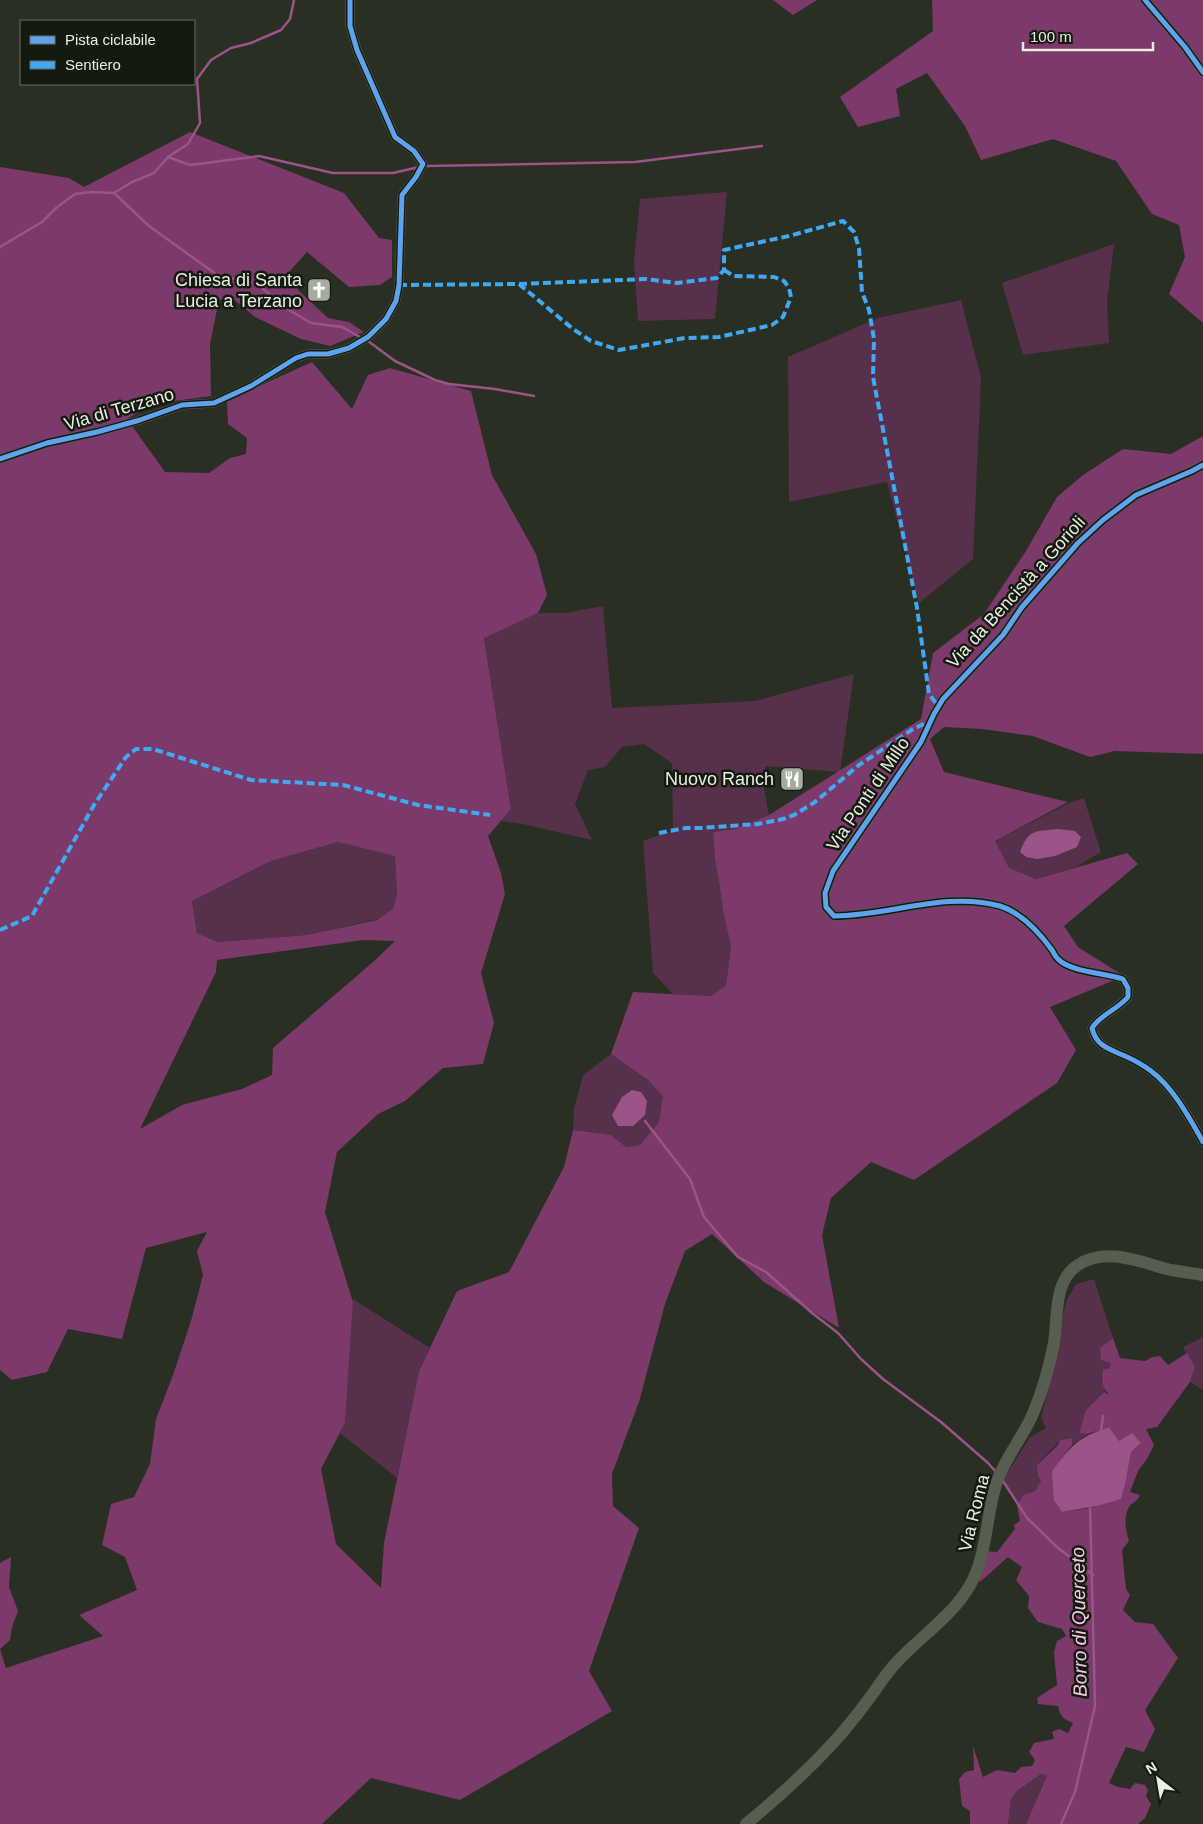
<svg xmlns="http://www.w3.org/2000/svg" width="1203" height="1824" viewBox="0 0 1203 1824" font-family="Arial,sans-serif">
<rect width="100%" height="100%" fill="#292f23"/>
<!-- green -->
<g fill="#57304b">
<path d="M727 192 715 319 638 321 634 261 640 199Z"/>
<path d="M1114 244 1107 302 1109 343 1023 355 1002 283Z"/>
<path d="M961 300 981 378 973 559 919 603 887 482 789 502 788 357 878 318Z"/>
<path d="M603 606 612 708 755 701 854 674 840 772 765 766 764 789 769 815 736 829 713 832 715 860 719 881 723 912 731 946 726 987 711 996 673 994 653 973 643 841 673 830 672 763 644 744 622 747 605 767 588 770 575 804 592 840 523 824 501 821 511 809 484 637 538 613H565Z"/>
<path d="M1084 798 1101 852 1076 867 1036 879 1008 868 995 841 1069 803Z"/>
<path d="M338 842 395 855 397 894 393 910 378 919 306 935 218 942 197 933 192 901 271 861Z"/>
<path d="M611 1054 648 1080 664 1096 659 1122 640 1145 626 1147 611 1135 573 1130 574 1109 583 1075Z"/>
<path d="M1094 1279 1113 1338 1100 1348 1111 1363 1109 1369H1103L1101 1379 1105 1391 1086 1410 1079 1433 1088 1434 1072 1445 1071 1438 1060 1440 1037 1465 1042 1481 1035 1491 1023 1495 1017 1505 1009 1489 1002 1481 1030 1437 1046 1428 1041 1418 1050 1383 1063 1315 1066 1302 1076 1284Z"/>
<path d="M353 1299 430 1348 419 1371 397 1478 340 1433 345 1423Z"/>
<path d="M1203 1337V1390L1190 1382 1195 1367 1183 1347Z"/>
<path d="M1041 1774H1047L1026 1824H1008L1011 1799 1017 1791Z"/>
</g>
<!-- forest -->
<g fill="#7b3a69" fill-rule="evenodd">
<path d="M773 0H817L793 15Z"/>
<path d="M932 0H1203V323L1169 294 1185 257 1179 225 1152 214 1116 161 1053 139 981 160 965 126 927 73 896 89 900 116 858 127 840 97 933 31Z"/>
<path d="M190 132 344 193 379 238 392 240V277L380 285 349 287 307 252 290 271 302 284 297 289 328 318 349 322 364 332 330 346 301 339 255 317 231 297 219 300 210 344 211 396 152 404 127 419 165 472 209 473 230 458 246 454 247 438 228 424 227 401 312 362 352 409 368 375 390 368 471 391 492 475 536 554 547 595 538 613 484 638 511 809 488 836 501 873 505 894 481 973 494 1023 483 1064 443 1068 405 1101 378 1114 337 1152 325 1212 353 1302 345 1423 321 1469 336 1544 381 1588 384 1543 419 1371 457 1291 509 1272 564 1167 573 1130 611 1135 626 1147 640 1145 659 1122 663 1096 648 1080 611 1054 633 992 711 996 726 986 731 946 723 912 719 881 715 860 713 832 736 829 769 815 921 719 933 653 984 614 1026 551 1057 497 1083 475 1123 449 1171 454 1203 436V754L1115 751 1090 757 1033 736 982 729 944 727 930 739 944 772 1068 802 995 841 1009 868 1036 879 1127 853 1138 864 1064 926 1078 947 1124 976 1050 1007 1076 1050 1057 1083 914 1180 871 1162 831 1198 822 1235 839 1328 764 1282 712 1234 685 1251 665 1304 639 1402 612 1474 613 1506 639 1528 589 1671 612 1711 460 1800 371 1778 322 1824H0V1563L11 1557 9 1587 18 1611 12 1627 10 1640 0 1649 6 1668 103 1636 79 1615 137 1590 125 1557 102 1545 111 1504 134 1497 150 1464 156 1419 173 1375 191 1321 203 1275 197 1251 207 1232 146 1248 122 1339 68 1329 47 1372 12 1380 0 1370V167L69 178 84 187ZM338 842 395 856 397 894 393 909 377 920 306 935 218 942 197 933 192 901 271 861ZM364 940 395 941 373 962 273 1048 272 1075 242 1089 182 1105 140 1129 216 972 217 960Z"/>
<path d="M1113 1338 1120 1358 1145 1361 1152 1357 1160 1356 1168 1365 1187 1353 1195 1367 1190 1382 1157 1427 1146 1429 1154 1445 1147 1459 1138 1471 1130 1492 1140 1495C1138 1501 1133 1502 1129 1507 1123 1517 1126 1531 1129 1541L1122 1550 1126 1589 1130 1595 1123 1610 1135 1622 1153 1624 1178 1658 1145 1710 1155 1729 1144 1752 1126 1747 1109 1783 1118 1787 1130 1789 1135 1783 1145 1785 1148 1790 1146 1796 1151 1804 1145 1818 1138 1824H1026L1047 1775 1041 1774 1017 1791 1011 1799 1008 1824H970V1811L962 1806 959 1779 965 1772 974 1770 973 1746 983 1777 997 1770 1015 1773 1021 1767 1032 1766 1035 1760 1029 1752 1034 1743 1054 1739 1052 1732 1059 1729 1068 1733 1073 1723C1064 1719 1060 1717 1058 1706L1038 1704 1037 1698 1057 1685 1054 1652 1057 1641 1066 1636 1062 1629 1038 1622 1028 1608 1029 1596 1016 1580 1022 1567 1008 1557 980 1582 977 1571 983 1551 997 1552 1015 1529 1014 1525 1020 1521 1017 1505 1023 1495 1035 1491 1041 1481 1038 1476 1037 1465 1057 1446 1060 1440 1072 1438V1445L1052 1471 1062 1512 1090 1508 1121 1498 1126 1481 1131 1452 1141 1443 1119 1441 1109 1427 1088 1434 1079 1433 1086 1410 1104 1392 1110 1395C1101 1388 1101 1379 1103 1369H1109L1111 1363 1101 1360 1100 1348Z"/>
</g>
<!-- water -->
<g fill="#9b5487">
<path d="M1058 829 1075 831 1081 837 1077 847 1055 856 1037 859 1026 857 1020 852C1029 828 1035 832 1058 829Z"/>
<path d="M632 1090 641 1092 647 1101 645 1115 633 1126H618L612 1115 622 1097Z"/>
<path d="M1109 1427 1119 1441 1132 1433 1141 1443 1131 1452 1126 1481 1121 1499 1097 1506 1062 1512 1054 1500 1052 1471C1072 1445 1077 1438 1109 1427Z"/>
</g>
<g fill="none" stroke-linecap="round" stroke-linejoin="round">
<!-- stream -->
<g stroke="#9b5487" stroke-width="2.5">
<path d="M168 157 190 165 259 156 333 173H393L419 167"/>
<path d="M425 166 635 162 762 146"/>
<path d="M114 193 149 226 220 277 244 280 257 284 289 310 311 323 342 327 360 337"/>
<path d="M0 247 42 222 56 208 75 194 91 192 114 193 132 182 154 173 168 157 188 144 200 123 197 79 211 60 231 48 251 43 281 30 290 19 294 0"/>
<path d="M368 341 395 361 435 380 449 384 495 389 534 396"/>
<path d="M645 1121 690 1179 704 1217 738 1257 766 1272 812 1313 838 1333 861 1359 883 1379 941 1422 988 1463 997 1473"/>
<path d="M1101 1431 1103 1416"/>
<path d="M1003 1481 1027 1518 1057 1547 1093 1575"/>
<path d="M1061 1824 1075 1792 1095 1706 1090 1506"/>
</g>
<!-- street -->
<g stroke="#575e51" stroke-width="9">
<path d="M1145 0 1185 47 1203 72"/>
<path d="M0 459 47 443 97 432 140 420 182 405 214 403 251 386 296 358 308 354H328L349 348 368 337 386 319 396 301 399 285 402 195 416 177 423 164 414 151 395 137 357 50 350 26V0"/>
<path d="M1203 465 1192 471 1136 495 1103 520 1078 543 1022 607 1003 635 943 699 934 714 921 742 833 871 825 893 826 907 834 916C890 916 945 891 1000 906 1022 913 1039 932 1052 950 1054 953 1055 957 1058 959 1070 972 1106 973 1123 979L1128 988V997C1117 1010 1101 1014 1092 1028 1096 1046 1109 1049 1125 1056 1134 1060 1143 1065 1151 1071 1173 1087 1190 1119 1203 1142"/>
</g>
<!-- secondary -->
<path stroke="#565e4f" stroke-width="12" d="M746 1824C780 1796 813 1766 842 1733 853 1720 864 1706 874 1692 881 1682 888 1671 896 1663 923 1633 963 1610 977 1570 987 1544 987 1515 995 1488 1002 1462 1021 1440 1032 1416 1042 1393 1049 1368 1054 1343 1058 1318 1053 1281 1078 1265 1107 1246 1142 1263 1171 1270 1182 1272 1192 1273 1203 1275"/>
<!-- quiet -->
<g stroke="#3fa9f5" stroke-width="4" stroke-dasharray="8 4" stroke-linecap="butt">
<path d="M519 284 573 329 591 341 619 350 685 338 719 337 772 325 783 317 791 297 789 288 784 281 774 277 734 276 724 270"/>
<path d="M399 285 519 284 646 279 677 283 717 278 724 270V250L789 236 843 221 854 232 859 248 862 292 869 310 874 339 873 377 917 608 929 694 938 706"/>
<path d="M659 833 686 828H701L758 824 783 819 794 815 815 802 859 765 913 729 930 721"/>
<path d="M0 930 32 916 94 805 126 757 136 749H153L251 780 343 785 418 805 490 815"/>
</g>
<defs>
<g id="cycleway">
<path d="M1145 0 1185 47 1203 72"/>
<path d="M0 459 47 443 97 432 140 420 182 405 214 403 251 386 296 358 308 354H328L349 348 368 337 386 319 396 301 399 285 402 195 416 177 423 164 414 151 395 137 357 50 350 26V0"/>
<path d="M1203 465 1192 471 1136 495 1103 520 1078 543 1022 607 1003 635 943 699 934 714 921 742 833 871 825 893 826 907 834 916C890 916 945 891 1000 906 1022 913 1039 932 1052 950 1054 953 1055 957 1058 959 1070 972 1106 973 1123 979L1128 988V997C1117 1010 1101 1014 1092 1028 1096 1046 1109 1049 1125 1056 1134 1060 1143 1065 1151 1071 1173 1087 1190 1119 1203 1142"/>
</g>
</defs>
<!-- cycleway casing -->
<use href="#cycleway" stroke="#151a10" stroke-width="8"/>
<!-- cycleway -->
<use href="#cycleway" stroke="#60a3ed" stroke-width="5"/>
</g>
<!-- icons -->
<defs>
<symbol id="church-square" viewBox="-11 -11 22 22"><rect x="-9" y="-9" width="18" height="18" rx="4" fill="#a4ac9e" stroke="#151a10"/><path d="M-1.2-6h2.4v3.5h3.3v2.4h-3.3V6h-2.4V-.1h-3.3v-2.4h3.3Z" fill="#fff"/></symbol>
<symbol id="restaurant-square" viewBox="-11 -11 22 22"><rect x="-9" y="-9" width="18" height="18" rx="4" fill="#a4ac9e" stroke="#151a10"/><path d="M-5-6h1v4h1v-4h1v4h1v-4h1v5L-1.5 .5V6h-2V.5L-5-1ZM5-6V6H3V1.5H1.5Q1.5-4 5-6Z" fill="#fff"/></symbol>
</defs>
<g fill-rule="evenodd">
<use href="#church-square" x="305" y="276" width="28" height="28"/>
<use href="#restaurant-square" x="778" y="765" width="28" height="28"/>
</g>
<g text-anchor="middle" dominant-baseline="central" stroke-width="5" stroke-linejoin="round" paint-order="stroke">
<!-- poi labels -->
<g font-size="18" fill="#e7efe1" stroke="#151a10" text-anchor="end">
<text x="302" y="280">Chiesa di Santa<tspan x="302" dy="21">Lucia a Terzano</tspan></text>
<text x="774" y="779">Nuovo Ranch</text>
</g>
<!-- street labels -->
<g font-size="18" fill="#e7efe1" stroke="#151a10">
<text transform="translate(119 409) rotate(-16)">Via di Terzano</text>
<text transform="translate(1016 592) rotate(-48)">Via da Bencistà a Gorioli</text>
<text transform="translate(868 794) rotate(-56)">Via Ponti di Millo</text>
<text transform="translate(974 1513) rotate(-76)">Via Roma</text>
</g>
<!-- water labels -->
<g font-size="19" font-style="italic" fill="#f6cae7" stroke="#151a10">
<text transform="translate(1079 1622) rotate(-91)">Borro di Querceto</text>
</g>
</g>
<!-- legend -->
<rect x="20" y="20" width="175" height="65" fill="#151a10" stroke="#696f64"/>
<rect x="30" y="36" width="25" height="8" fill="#60a3ed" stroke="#696f64"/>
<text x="65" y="45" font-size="15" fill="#e7efe1">Pista ciclabile</text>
<rect x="30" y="61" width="25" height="8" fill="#3fa9f5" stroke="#696f64"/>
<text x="65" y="70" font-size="15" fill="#e7efe1">Sentiero</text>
<!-- north arrow -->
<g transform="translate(1158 1779) rotate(329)" stroke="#151a10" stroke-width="4" paint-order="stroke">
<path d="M0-4L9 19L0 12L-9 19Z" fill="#e7efe1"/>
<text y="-8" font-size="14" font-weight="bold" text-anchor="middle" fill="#e7efe1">N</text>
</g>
<!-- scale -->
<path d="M1023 42v8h130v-8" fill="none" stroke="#e7efe1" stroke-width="2.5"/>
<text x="1030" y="42" font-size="15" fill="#e7efe1" stroke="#151a10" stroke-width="4" paint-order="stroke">100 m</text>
</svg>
